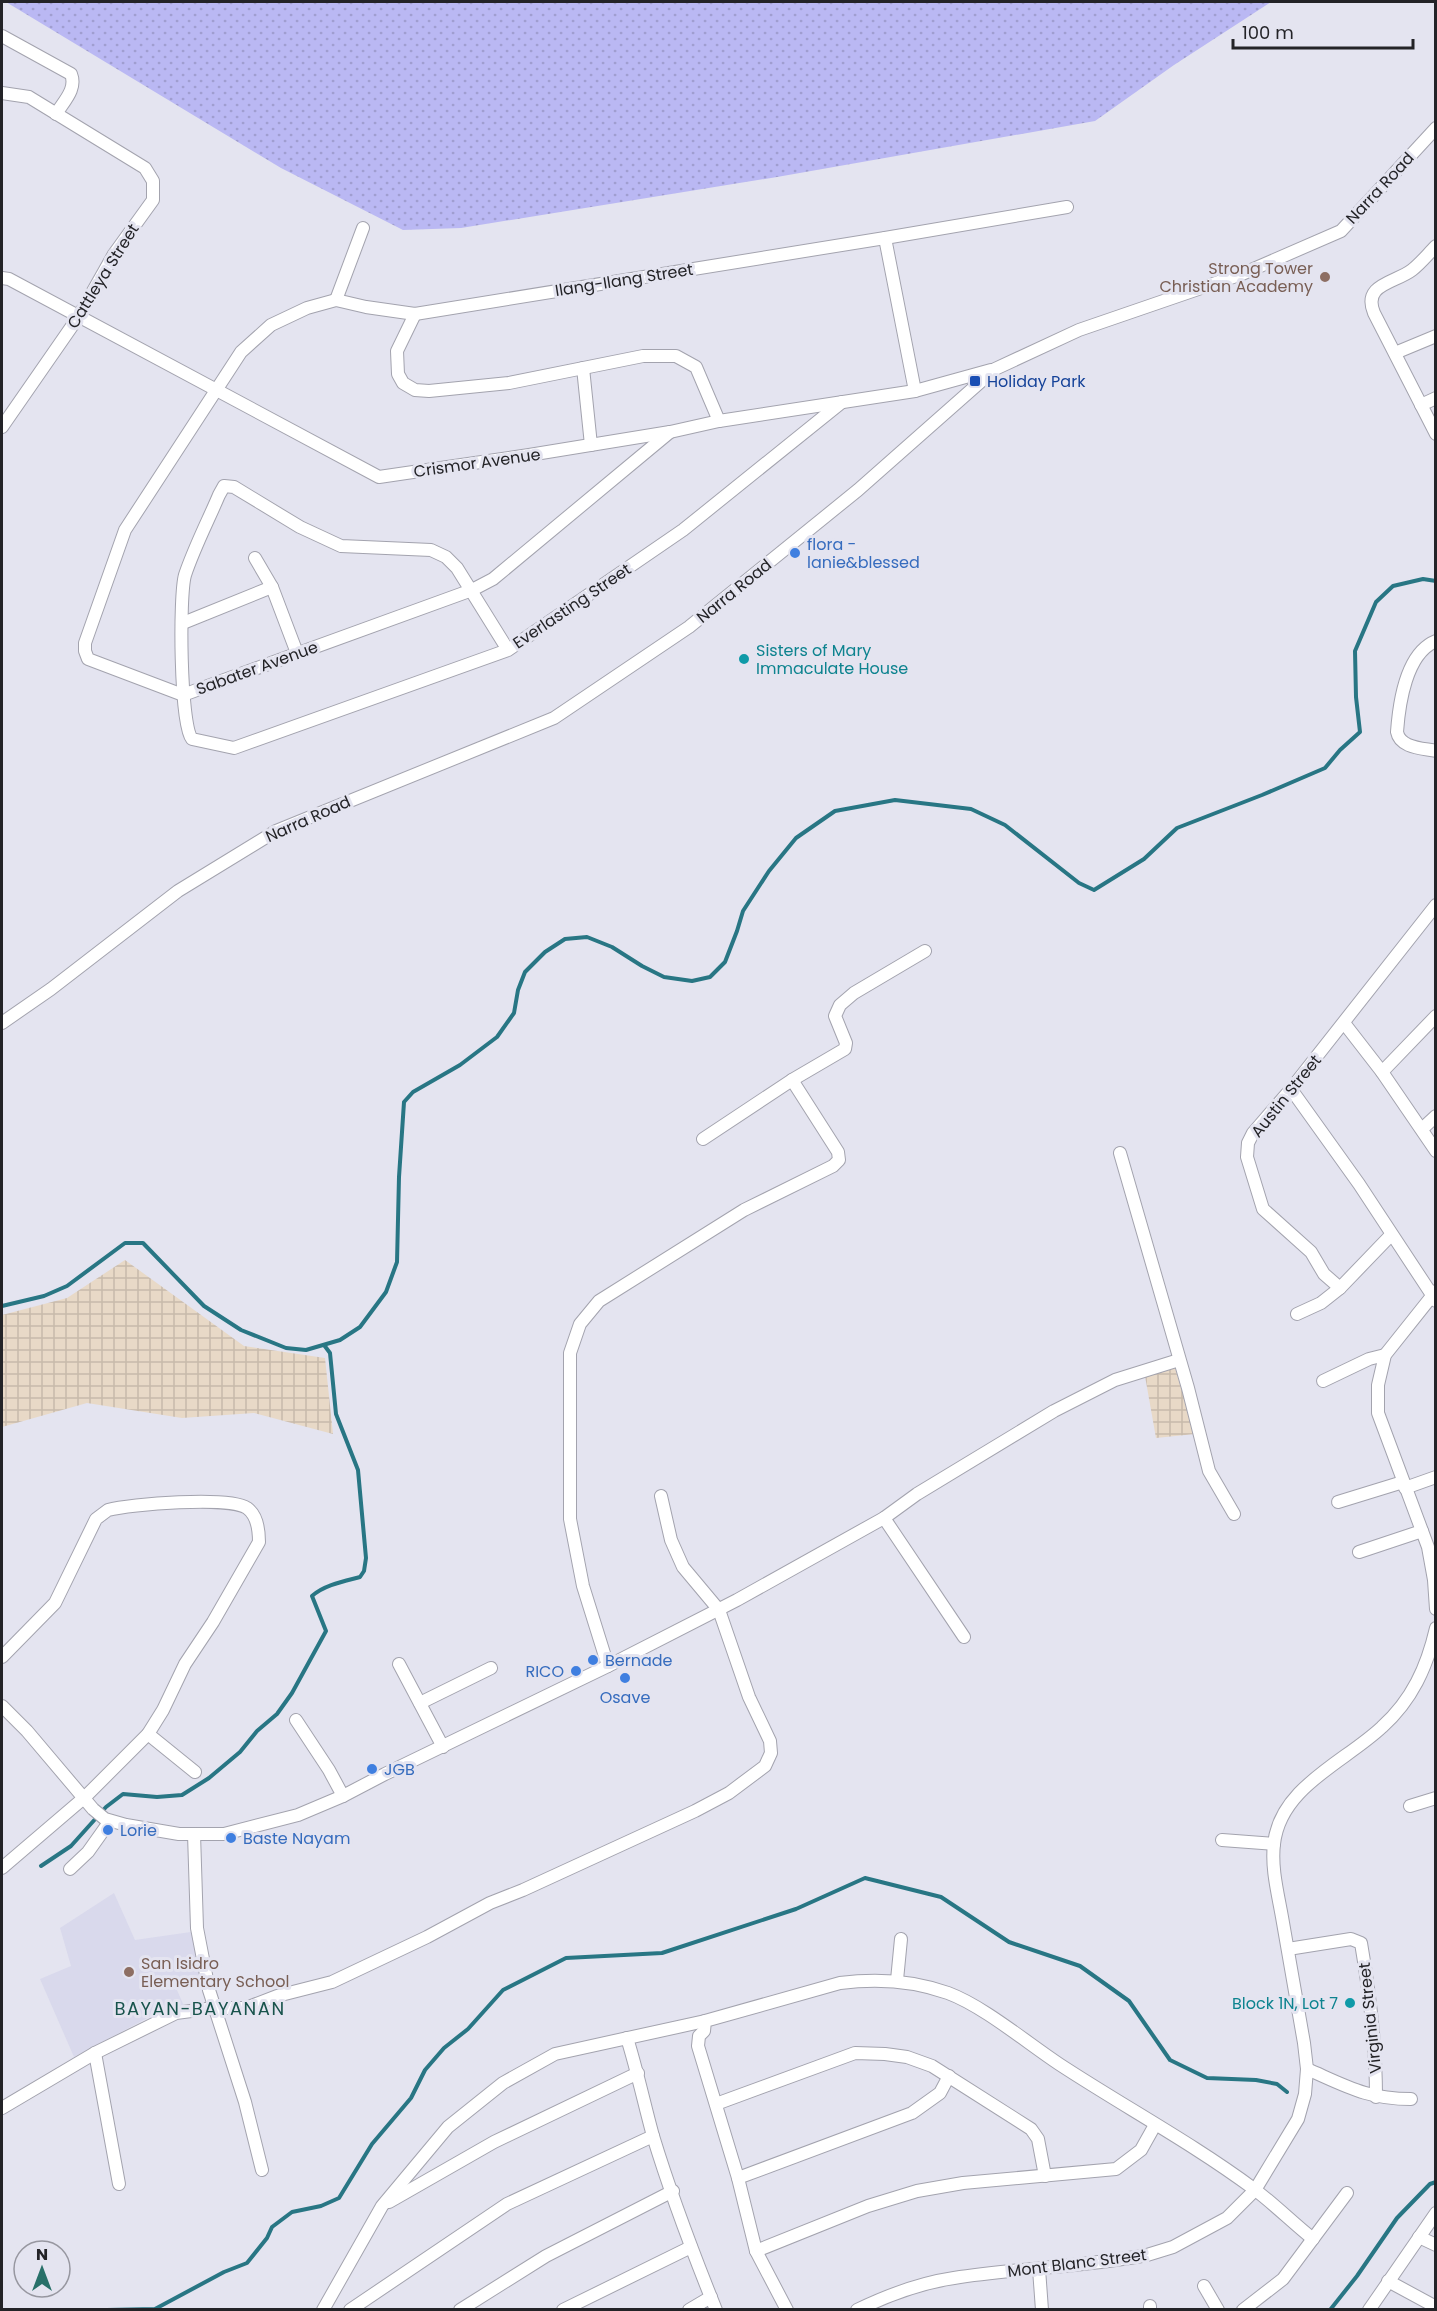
<svg xmlns="http://www.w3.org/2000/svg" width="1437" height="2311" viewBox="0 0 1437 2311" font-family="Poppins,sans-serif">
<defs>
<pattern id="industrial-grid" width="8" height="8" patternUnits="userSpaceOnUse" patternTransform="scale(1.5)"><rect width="8" height="8" fill="#e8d9c7"/><path d="M0 4h8M4 0v8" fill="none" stroke="#c7baab"/></pattern>
<pattern id="grass-dots" width="8" height="8" patternUnits="userSpaceOnUse" patternTransform="scale(1.5)"><rect width="8" height="8" fill="#bab8f3"/><path d="M2 2h.1M6 6h.1" fill="none" stroke="#a09ed0" stroke-width="1.8" stroke-linecap="round"/></pattern>
</defs>
<rect width="100%" height="100%" fill="#e4e4f0"/>
<!-- industrial -->
<g fill="url(#industrial-grid)">
<path d="M125 1260 244 1346 325 1358 333 1434 254 1413 182 1418 87 1403 2 1427V1315L67 1298Z"/>
<path d="M1175 1368 1195 1434 1156 1438 1145 1376Z"/>
</g>
<!-- built -->
<path fill="#d9d9ec" d="M114 1893 135 1940 191 1932 200 1977 173 1981 184 2006 155 2014 74 2057 40 1979 71 1966 60 1928Z"/>
<!-- grass -->
<path fill="url(#grass-dots)" d="M6 2H1271L1174 65 1095 121 777 177 461 228 403 230 281 168Z"/>
<g fill="none" stroke-linecap="round" stroke-linejoin="round">
<!-- stream -->
<g stroke="#287684" stroke-width="4">
<path d="M2 1306 44 1296 67 1286 125 1243H143L204 1306 241 1330 286 1348 306 1350 340 1340 360 1327 386 1292 397 1262 399 1177 404 1102 413 1092 460 1065 497 1037 514 1013 518 990 525 972 545 952 565 939 587 937 612 947 642 966 664 977 692 981 710 977 725 962 737 931 743 911 769 871 796 838 835 811 895 800 971 809 1005 825 1079 883 1094 890 1144 859 1177 828 1262 795 1325 768 1340 750 1360 732 1356 697 1355 651 1376 602 1393 586 1423 579 1436 581"/>
<path d="M41 1866 71 1846 106 1807 123 1794 157 1797 182 1795 209 1778 240 1752 257 1731 277 1714 292 1693 326 1631 312 1596C324 1585 345 1581 360 1577L364 1571 366 1558 358 1470 336 1414 330 1353 324 1345"/>
<path d="M107 2310 155 2309 224 2272 247 2263 267 2238 272 2227 292 2212 321 2206 339 2198 372 2144 411 2098 425 2070 444 2048 468 2029 503 1990 566 1958 662 1953 796 1909 865 1878 941 1897 1009 1942 1080 1966 1129 2001 1170 2060 1207 2078 1256 2080 1277 2084 1287 2092"/>
<path d="M1330 2310 1357 2276 1397 2218 1430 2184 1436 2182"/>
</g>
<defs>
<g id="minor">
<path d="M2 36 71 74C77 89 64 101 56 114"/>
<path d="M2 93 29 97 145 168 153 181V200L114 254 79 316 2 427"/>
<path d="M885 238 915 391"/>
<path d="M1436 246C1428 254 1421 263 1412 270 1395 283 1362 284 1374 313L1436 434"/>
<path d="M2 278 9 279 379 477 529 455 670 432 719 421 915 391 991 370"/>
<path d="M336 300 363 228"/>
<path d="M415 314 397 351 398 374 403 383 415 390 429 391 509 383 643 356H676L696 367 719 421"/>
<path d="M1395 353 1436 336"/>
<path d="M583 368 591 445"/>
<path d="M1421 405 1436 398"/>
<path d="M670 432 493 579 472 590 183 695 88 659 85 651V643L125 530 241 352 271 325 307 308 336 300 366 307 415 314 885 238 1067 207"/>
<path d="M255 558 272 587 297 653"/>
<path d="M183 623 272 587"/>
<path d="M1436 641C1406 653 1399 704 1397 732 1400 748 1422 748 1436 751"/>
<path d="M508 650 457 568 446 557 431 550 341 546 300 527 234 487 224 486 219 495C208 521 194 548 185 575 179 596 180 724 192 739L234 748 508 650 683 530 842 402"/>
<path d="M2 1023 51 989 178 891 276 831 554 718 689 627 858 490 995 369 1079 330 1242 274 1341 231 1436 128"/>
<path d="M1344 1023 1382 1072 1436 1151"/>
<path d="M1382 1072 1436 1016"/>
<path d="M1291 1089 1359 1184 1436 1301"/>
<path d="M1422 1129 1436 1116"/>
<path d="M703 1139 792 1080 845 1049 846 1043 835 1016 840 1005 854 993 925 951"/>
<path d="M1120 1153 1188 1388 1209 1471 1234 1514"/>
<path d="M1340 1288 1324 1274 1311 1252 1263 1209 1247 1157 1248 1143 1253 1133 1291 1089 1436 905"/>
<path d="M1436 1291 1385 1355 1378 1385V1413L1428 1547 1434 1580 1436 1609"/>
<path d="M1297 1314 1321 1303 1340 1288 1391 1235"/>
<path d="M1323 1381 1369 1359 1385 1355"/>
<path d="M1405 1488 1436 1477"/>
<path d="M1338 1502 1403 1482"/>
<path d="M884 1518 964 1637"/>
<path d="M1359 1552 1422 1531"/>
<path d="M2 1657 55 1603 96 1519 108 1510C130 1504 229 1496 247 1508 257 1515 259 1531 259 1542L213 1622 185 1664 163 1710 148 1734 85 1797 2 1868"/>
<path d="M399 1664 443 1747"/>
<path d="M608 1666 583 1586 570 1519V1353L580 1324 599 1301 744 1210 833 1166 839 1160 838 1152 792 1080"/>
<path d="M420 1703 491 1668"/>
<path d="M2 1706 27 1731 93 1809 105 1819 126 1825 179 1834H224L298 1815 343 1796 385 1774 608 1666 737 1600 884 1518 917 1494 1054 1411 1115 1380 1179 1360"/>
<path d="M296 1720 329 1770 343 1796"/>
<path d="M148 1734 195 1772"/>
<path d="M1410 1806 1436 1798"/>
<path d="M194 1834 197 1928 209 1990 245 2102 262 2170"/>
<path d="M1222 1840 1274 1844"/>
<path d="M70 1869 88 1852 110 1821"/>
<path d="M1288 1949 1351 1939 1361 1943C1370 1995 1376 2044 1376 2097"/>
<path d="M897 1980 901 1939"/>
<path d="M627 2038C637 2070 644 2103 653 2136 671 2195 693 2253 716 2310"/>
<path d="M95 2053 119 2184"/>
<path d="M1307 2069C1346 2086 1367 2099 1411 2099"/>
<path d="M716 2104 855 2053 885 2054 907 2057 932 2066 1031 2129 1038 2139 1045 2176"/>
<path d="M2 2108 95 2053 176 2013 214 2008H246L277 1996 332 1982 427 1937 490 1903 523 1890 695 1811 729 1793 765 1766 771 1753 770 1741 749 1697 719 1610 683 1567 671 1540 661 1496"/>
<path d="M738 2178 912 2113 940 2093 949 2076"/>
<path d="M389 2202 494 2142 638 2073"/>
<path d="M1419 2237 1436 2245"/>
<path d="M756 2251 868 2206 917 2191 963 2183 1116 2169 1141 2150 1155 2125"/>
<path d="M1039 2269 1042 2310"/>
<path d="M1388 2281 1436 2307"/>
<path d="M1204 2286 1218 2310"/>
<path d="M1150 2306V2310"/>
<path d="M323 2310 382 2206 448 2127 503 2083 555 2054 705 2021"/>
<path d="M350 2310 507 2204 653 2136"/>
<path d="M460 2310 546 2256 673 2191"/>
<path d="M563 2310 691 2247"/>
<path d="M689 2310 711 2297"/>
<path d="M787 2310 756 2251 738 2178 698 2046 699 2036 704 2031 705 2021 840 1983C878 1978 912 1980 948 1993 983 2006 1026 2042 1059 2064 1123 2106 1192 2143 1254 2189 1274 2204 1293 2223 1313 2239"/>
<path d="M857 2310C888 2295 920 2283 954 2278 1018 2268 1083 2267 1147 2255L1173 2247 1227 2218 1255 2190 1298 2119 1305 2094 1307 2069 1304 2043C1297 2001 1289 1959 1282 1917 1278 1894 1271 1868 1274 1844 1280 1787 1345 1762 1382 1727 1412 1700 1427 1667 1436 1628"/>
<path d="M1243 2310 1283 2279 1347 2193"/>
<path d="M1369 2310 1436 2213"/>
</g>
</defs>
<!-- minor casing -->
<use href="#minor" stroke="#a3a3ae" stroke-width="14"/>
<!-- minor -->
<use href="#minor" stroke="#fff" stroke-width="12"/>
</g>
<!-- markers -->
<g fill="#8d6e63" stroke="#e4e4f0" stroke-width="2">
<circle cx="1325" cy="277" r="6"/>
<circle cx="129" cy="1972" r="6"/>
</g>
<rect fill="#1a4fb4" stroke="#e4e4f0" stroke-width="2" x="969" y="375" width="12" height="12" rx="3"/>
<g fill="#3f7fe0" stroke="#e4e4f0" stroke-width="2">
<circle cx="795" cy="553" r="6"/>
<circle cx="593" cy="1660" r="6"/>
<circle cx="576" cy="1671" r="6"/>
<circle cx="625" cy="1678" r="6"/>
<circle cx="372" cy="1769" r="6"/>
<circle cx="108" cy="1830" r="6"/>
<circle cx="231" cy="1838" r="6"/>
</g>
<g fill="#0f9aa8" stroke="#e4e4f0" stroke-width="2">
<circle cx="744" cy="659" r="6"/>
<circle cx="1350" cy="2003" r="6"/>
</g>
<g text-anchor="middle" dominant-baseline="central" stroke-width="6" stroke-linejoin="round" paint-order="stroke">
<!-- street labels -->
<g font-size="16" fill="#232327" stroke="#e4e4f0">
<text transform="translate(1380 188) rotate(-47)">Narra Road</text>
<text transform="translate(103 276) rotate(-58)">Cattleya Street</text>
<text transform="translate(624 280) rotate(-9)">Ilang-Ilang Street</text>
<text transform="translate(477 463) rotate(-8)">Crismor Avenue</text>
<text transform="translate(734 591) rotate(-39)">Narra Road</text>
<text transform="translate(572 606) rotate(-34)">Everlasting Street</text>
<text transform="translate(257 668) rotate(-20)">Sabater Avenue</text>
<text transform="translate(308 819) rotate(-24)">Narra Road</text>
<text transform="translate(1286 1096) rotate(-51)">Austin Street</text>
<text transform="translate(1370 2018) rotate(-96)">Virginia Street</text>
<text transform="translate(1077 2263) rotate(-7)">Mont Blanc Street</text>
</g>
<!-- education labels -->
<g font-size="16" fill="#785e54" stroke="#e4e4f0" text-anchor="end">
<text x="1313" y="268">Strong Tower<tspan x="1313" dy="18">Christian Academy</tspan></text>
<text x="141" y="1963" text-anchor="start">San Isidro<tspan x="141" dy="18">Elementary School</tspan></text>
</g>
<!-- transit labels -->
<g font-size="16" fill="#164399" stroke="#e4e4f0" text-anchor="start">
<text x="987" y="381">Holiday Park</text>
</g>
<!-- shop labels -->
<g font-size="16" fill="#366cbe" stroke="#e4e4f0" text-anchor="start">
<text x="807" y="544">flora -<tspan x="807" dy="18">lanie&amp;blessed</tspan></text>
<text x="605" y="1660">Bernade</text>
<text x="564" y="1671" text-anchor="end">RICO</text>
<text x="625" y="1697" text-anchor="middle">Osave</text>
<text x="384" y="1769">JGB</text>
<text x="120" y="1830">Lorie</text>
<text x="243" y="1838">Baste Nayam</text>
</g>
<!-- culture labels -->
<g font-size="16" fill="#0d838f" stroke="#e4e4f0" text-anchor="start">
<text x="756" y="650">Sisters of Mary<tspan x="756" dy="18">Immaculate House</tspan></text>
<text x="1338" y="2003" text-anchor="end">Block 1N, Lot 7</text>
</g>
<!-- neighbourhood labels -->
<g font-size="18" letter-spacing="1.5" fill="#18534c" stroke="#e4e4f0">
<text x="200" y="2008">BAYAN-BAYANAN</text>
</g>
</g>
<!-- border -->
<rect width="1437" height="2311" fill="none" stroke="#232327" stroke-width="6"/>
<!-- north arrow -->
<g transform="translate(42 2269)"><circle r="28" fill="#e4e4f0" stroke="#9797a0" stroke-width="1.5"/>
<path d="M0-4.5L10 22L0 15L-10 22Z" fill="#287069"/>
<text y="-9" font-size="16" font-weight="bold" text-anchor="middle" fill="#232327">N</text>
</g>
<!-- scale -->
<path d="M1233 39v9h180v-9" fill="none" stroke="#232327" stroke-width="3"/>
<text x="1242" y="39" font-size="18" fill="#232327" stroke="#e4e4f0" stroke-width="4.5" paint-order="stroke">100 m</text>
</svg>
